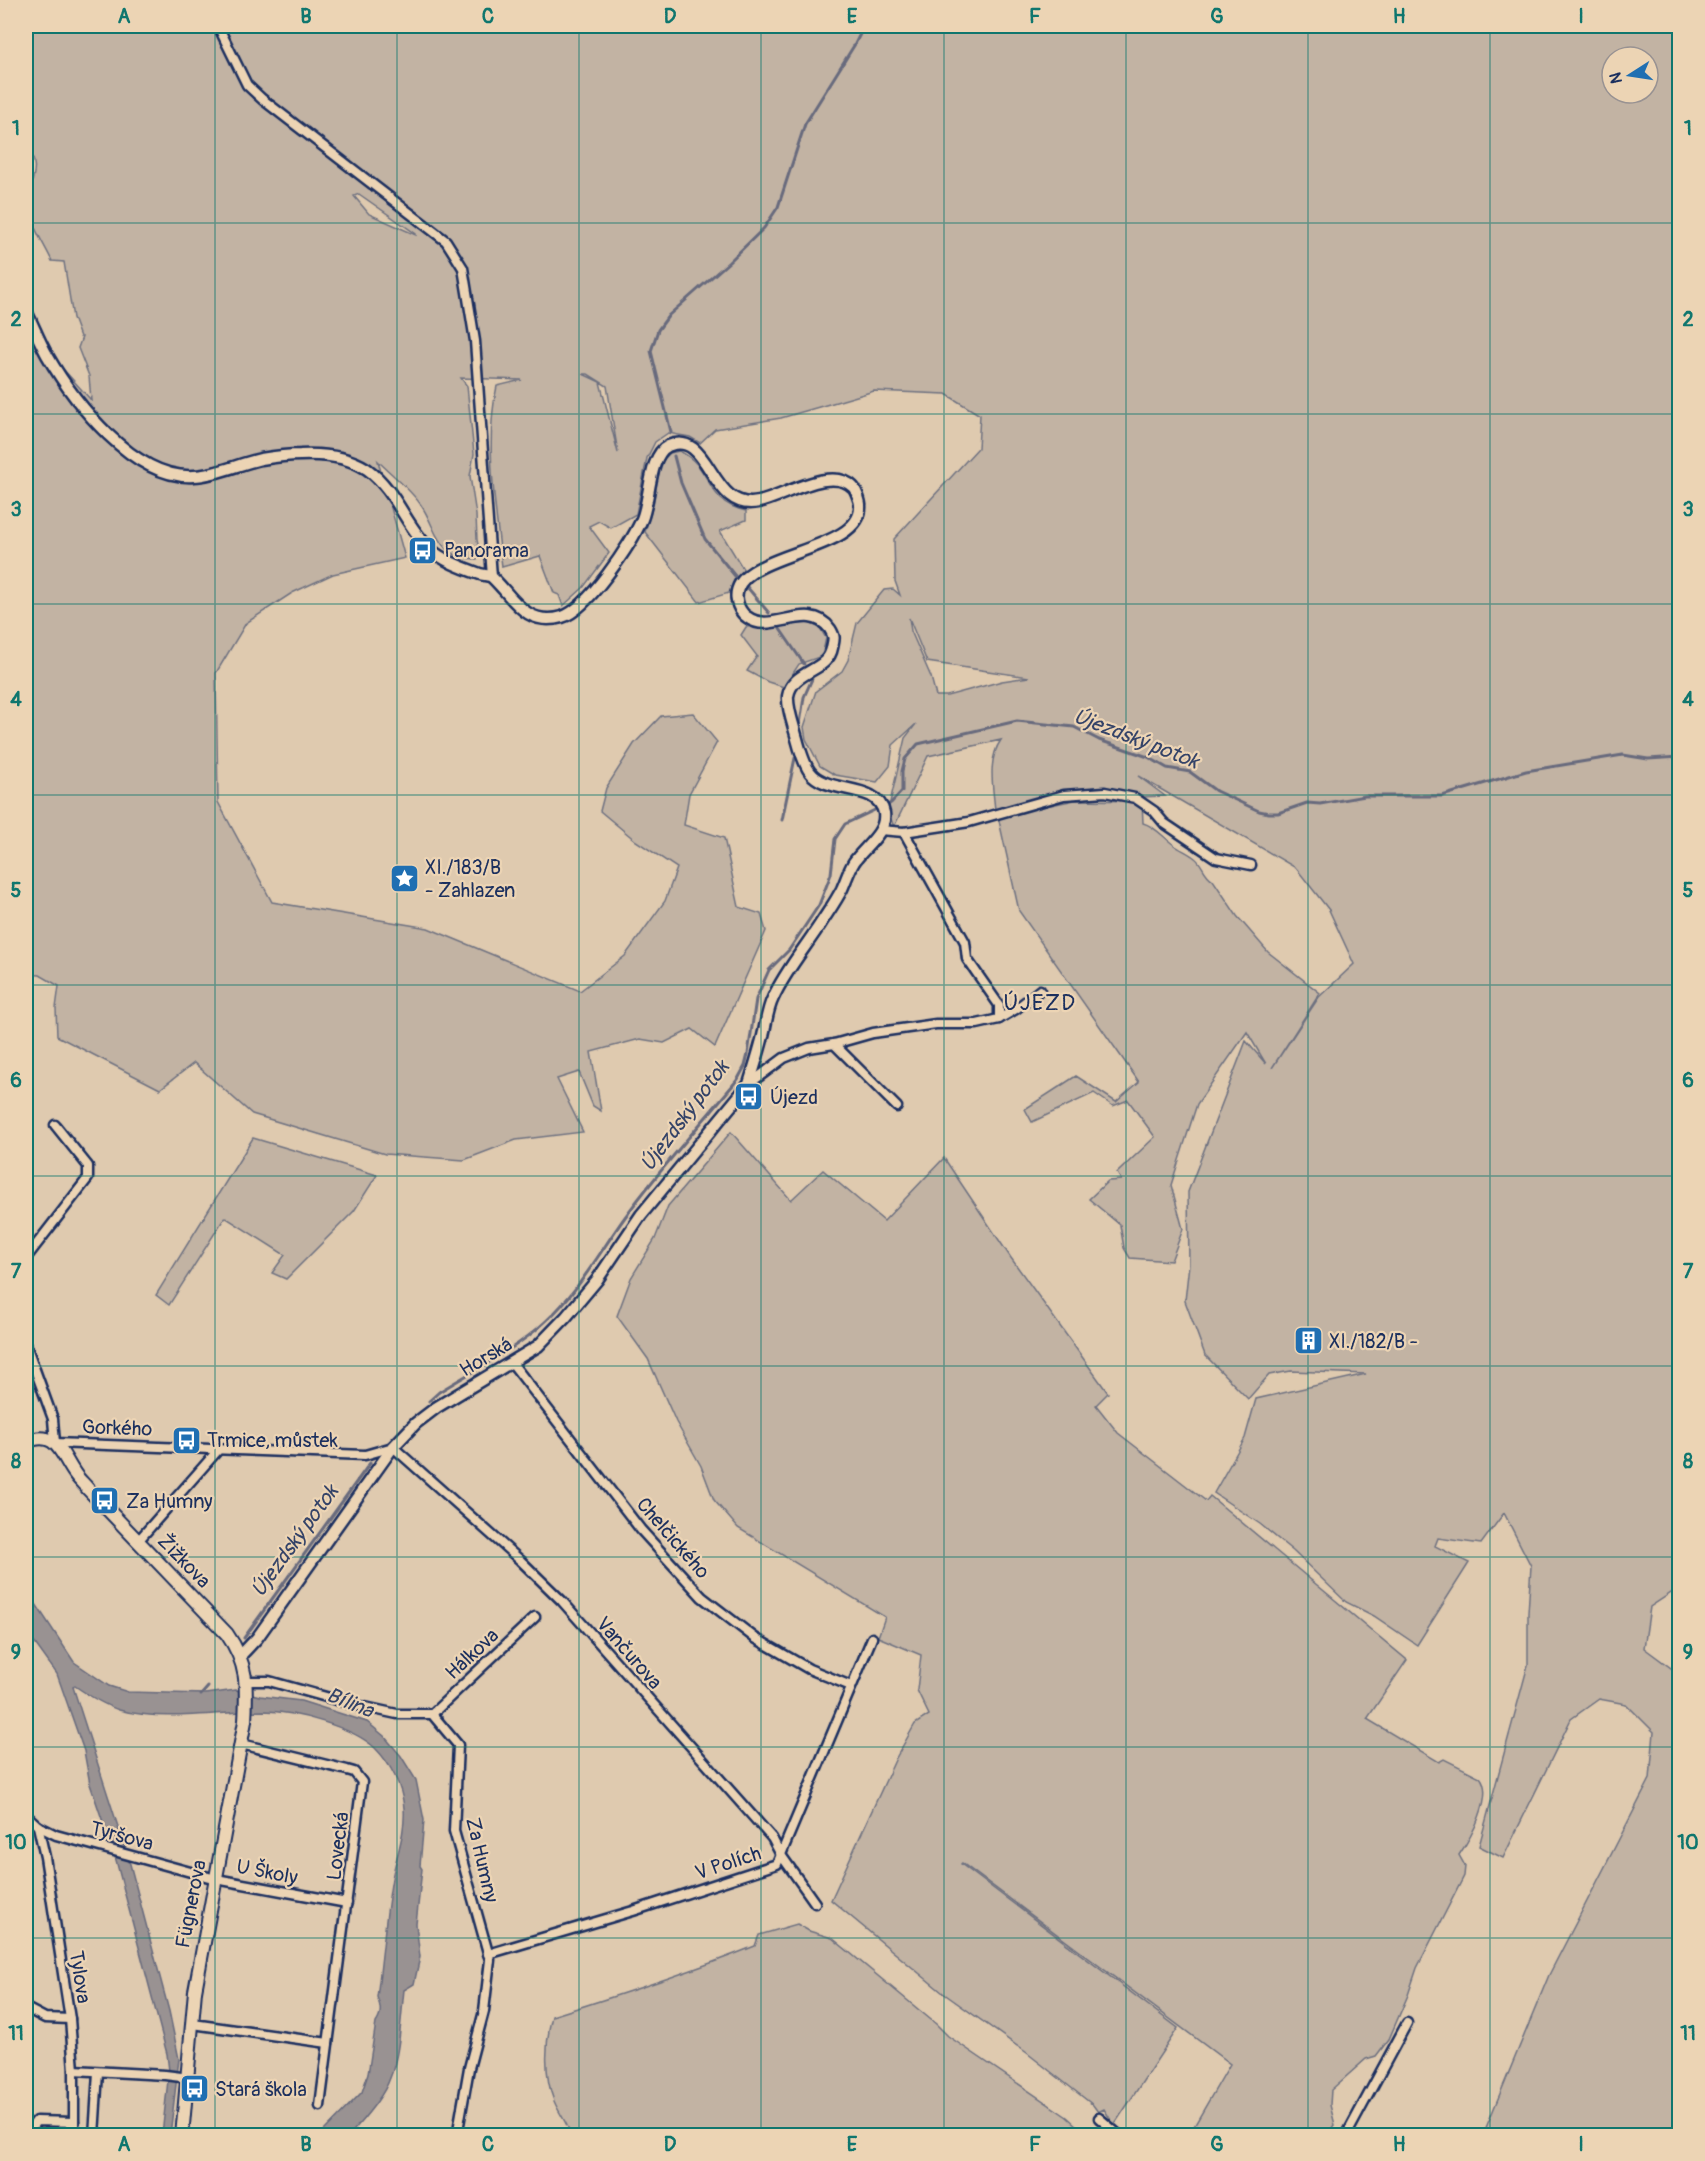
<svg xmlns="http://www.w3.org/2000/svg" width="1705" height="2161" viewBox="0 0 1705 2161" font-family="Pangolin,sans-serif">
<rect width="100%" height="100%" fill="#dfcaaf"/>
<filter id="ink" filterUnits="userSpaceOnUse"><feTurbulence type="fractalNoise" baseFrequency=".0167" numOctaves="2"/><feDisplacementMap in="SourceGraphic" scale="12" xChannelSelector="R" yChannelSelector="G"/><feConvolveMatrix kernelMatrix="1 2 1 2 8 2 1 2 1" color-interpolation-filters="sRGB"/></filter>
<g filter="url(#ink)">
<!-- green -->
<g fill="#c2b3a3" stroke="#6e7180" stroke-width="1.5" fill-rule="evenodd">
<path d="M26 26H1679L1680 1587 1650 1607 1644 1648 1679 1674V2135H1483L1549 1975 1650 1779 1654 1732 1626 1704 1599 1699 1571 1719 1503 1858 1479 1846 1528 1665V1613L1531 1566 1504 1513 1481 1544 1438 1538 1435 1546 1469 1563 1417 1645 1374 1616 1346 1602 1293 1551 1260 1524 1214 1493 1245 1438 1256 1399 1366 1374 1291 1371 1269 1375 1248 1399 1205 1355 1185 1301 1189 1264 1188 1192 1246 1041 1266 1064 1247 1032 1197 1104 1171 1185 1183 1229 1171 1261 1130 1258 1124 1248 1120 1225 1089 1199 1108 1181 1121 1180 1117 1173 1155 1137 1128 1100 1113 1106 1094 1093 1032 1122 1025 1109 1076 1076 1116 1102 1139 1082 1019 911 998 816 1075 800 1142 801 1143 823C1155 826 1164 838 1174 845 1181 850 1189 853 1195 858 1203 864 1203 874 1213 880L1237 916 1268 952 1320 993 1272 1068 1319 997 1354 964 1329 910 1296 868 1138 776 1165 796 1137 797 1098 789 1066 790 995 810C993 787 987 760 1001 740L928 756 894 827 888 811 905 738 916 724 893 745 890 766 877 782 835 775 820 766 806 739 804 727 816 691 842 671 848 660 857 623 884 590 893 589 900 595 895 581 894 539 978 448 980 415 946 394 874 391 781 418 715 429 700 443 690 437 668 433 655 442 647 458 636 514 611 528 599 521 589 526 609 553 583 588 563 606 559 595 554 593 540 556 502 567C496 508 484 444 497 386L522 380 461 378 467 386 474 454 470 476 476 515 477 540 480 554 477 559C435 558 438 530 421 505 410 489 392 475 378 461L405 558 333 574 292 593 246 623 216 673 218 802 272 902 428 928 580 991 625 956 665 901 677 868 636 841 600 811 606 788 634 744 661 716 693 713 717 742 689 794 684 825 724 838 739 907 761 914 766 931 715 1047 692 1029 664 1043 640 1039 591 1052 601 1111 593 1106 579 1072 557 1079 583 1132 516 1140 464 1160 385 1154 252 1114 194 1063 160 1089 57 1036 56 1008 59 986 40 975 26 974V328L91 400 89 376 78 348 82 337H80L73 318 64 262 52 261C46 248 31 224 28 210 24 189 46 168 26 148ZM1612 57H1648V93H1612ZM359 194 416 234V235L369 214 354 196ZM583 374H588L607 386 618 453 600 382ZM909 618 927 662 1029 677 1002 681 947 696H936L931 677 911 631Z"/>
<path d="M679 451C714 467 703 502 746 511V520L720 531 745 572 734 580 729 593 699 602 645 532 653 505 661 462 670 453Z"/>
<path d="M809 623 820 628 826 638 822 656 799 664 784 687 768 682 747 671 757 656 741 635 746 627Z"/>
<path d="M731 1132 791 1200 823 1170 884 1221 944 1158 1011 1258 1108 1393 1096 1405 1118 1433 1206 1501 1210 1496 1407 1660 1367 1719 1439 1762 1444 1759 1480 1777C1495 1795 1470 1839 1459 1855L1465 1866 1464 1876 1417 1968 1408 1995 1389 2039 1376 2056 1366 2059 1331 2090 1330 2105 1335 2125 1328 2135H1189L1230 2064 962 1863 961 1864 1178 2028 1114 2125 1104 2109 1098 2112 1093 2105 1027 2053 943 1993 831 1900 896 1758 915 1724 929 1715 917 1690 921 1655 878 1637 885 1617 738 1528 714 1500 701 1466 676 1422 648 1359 617 1316 631 1278 655 1239 668 1206Z"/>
<path d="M253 1138 377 1175 354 1211 286 1279 272 1273 285 1255 225 1217 169 1305 156 1295Z"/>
<path d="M797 1924 809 1931 832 1938 936 2024 948 2036 1067 2117 1087 2135H571C567 2123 559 2113 554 2101 544 2076 545 2042 552 2016 620 1995 688 1973 755 1946L759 1935Z"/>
</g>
<!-- water -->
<path fill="#999292" stroke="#676a7d" stroke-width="1.5" d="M26 1589 74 1662 109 1686 128 1692 206 1694 236 1690 260 1696 301 1701 367 1722 384 1736 401 1756 416 1780 424 1820 420 1866 422 1869 416 1924 420 1957 414 1984 404 1990C401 2016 400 2054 390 2078 383 2098 363 2119 350 2135H320L362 2092 368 2074 376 2023C382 2014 381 2007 377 1997 382 1960 385 1921 391 1884 395 1859 406 1834 404 1808 402 1786 391 1764 375 1748 353 1727 294 1711 264 1711 220 1712 161 1722 119 1710 104 1705 88 1695 75 1686L73 1687 130 1864 169 2011 179 2059 170 2135H162L169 2071 167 2054 116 1860 90 1784 84 1751 57 1674 26 1631Z"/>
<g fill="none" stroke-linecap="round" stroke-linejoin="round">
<!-- stream -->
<g stroke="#676a7d" stroke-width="3">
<path d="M671 432 651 351 658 330 669 315 729 262 764 228 778 207 805 124 855 44 864 26"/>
<path d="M674 456 681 483 705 539 735 576"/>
<path d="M747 587 769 613"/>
<path d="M780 629 804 664"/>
<path d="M800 724 804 697 812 679"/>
<path d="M885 806 891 803 902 791V771L905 759 918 744 1017 721 1074 727 1099 740 1148 757 1167 768 1190 772 1216 791 1259 811 1269 813H1278L1307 803 1320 804 1365 796H1442L1526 771 1623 755 1648 759 1680 757"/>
<path d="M782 820 795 758"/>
<path d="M429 1401 439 1392C474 1370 515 1350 545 1322 579 1291 599 1253 625 1217 660 1169 700 1125 738 1079L745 1066 748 1054 756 999 769 970 789 950 819 905 831 874 835 839 845 824 879 808"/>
<path d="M244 1638 370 1463"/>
<path d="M201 1695 208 1687"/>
</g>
<defs>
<g id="minor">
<path d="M218 26 247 85 262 99 446 241 463 268 475 341 492 577"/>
<path d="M880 830 904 832 969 822 1064 795 1105 792 1135 798 1154 811 1164 823 1216 858 1251 865"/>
<path d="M904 832 965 942 967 959 999 1005V1019"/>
<path d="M834 1044 897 1107"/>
<path d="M749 1084 784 1058 809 1048 834 1044 873 1033 936 1024H977L999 1019 1016 1009 1040 990"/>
<path d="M26 1258 88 1178V1166L55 1125"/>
<path d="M26 1345 53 1419 55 1443 365 1455 393 1447 520 1560 562 1601 772 1838 781 1855 815 1903"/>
<path d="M512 1363 641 1530 702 1597 755 1638 809 1669 851 1686"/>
<path d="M138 1541 219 1449"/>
<path d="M246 1681H269L351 1704 397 1714H432L458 1745 454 1831 490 1960 484 2011 469 2068 457 2136"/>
<path d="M432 1714 535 1617"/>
<path d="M241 1744 347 1770 354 1772 362 1782 320 2106"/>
<path d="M26 1815 38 1826 56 1835 216 1879 347 1903"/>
<path d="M38 1826 45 1857 70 2019 74 2070V2136"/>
<path d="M488 1954 633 1911 777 1864 872 1638"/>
<path d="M26 2008 45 2018 70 2019"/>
<path d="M193 2024 328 2043"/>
<path d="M74 2070 165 2075 189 2078"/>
<path d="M1099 2118 1120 2136"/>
<path d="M26 2136 36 2121 74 2122"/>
<path d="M94 2136 98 2072"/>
<path d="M1346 2136 1407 2023"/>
</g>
<path id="tertiary" d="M26 311C33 325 39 341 47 355 74 402 134 480 194 476 217 475 238 464 261 459 273 457 287 455 300 455 323 454 347 456 367 469 396 490 405 525 428 547 441 560 463 568 480 574 483 575 487 575 490 576 494 578 500 586 504 590 520 609 534 625 562 617 587 610 632 543 642 519 650 500 649 455 668 446 711 428 709 513 759 502 783 497 832 465 853 487 856 490 860 501 860 505 864 555 727 551 737 601 738 607 742 614 747 617 771 636 809 599 830 629 835 637 834 639 832 648 828 672 792 670 788 696 787 708 793 724 796 735 799 746 803 763 810 772 827 795 878 782 884 813 887 833 864 847 854 862 849 870 846 880 842 889 836 901 828 912 821 923 805 948 785 971 773 998 767 1010 766 1024 763 1036 759 1052 754 1068 749 1084L641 1215 597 1280 566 1317 538 1346 437 1407 416 1423 393 1447 257 1638 240 1656"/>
<path id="secondary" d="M26 1442C57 1428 61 1455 75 1474 79 1480 84 1484 88 1489L227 1634C248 1664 247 1686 245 1721L195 1991 182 2136"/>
</defs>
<!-- minor casing -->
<use href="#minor" stroke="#1b2f5e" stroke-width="13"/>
<!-- tertiary casing -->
<use href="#tertiary" stroke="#1b2f5e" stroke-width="15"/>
<!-- secondary casing -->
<use href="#secondary" stroke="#1b2f5e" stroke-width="16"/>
<!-- minor -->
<use href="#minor" stroke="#ecd4b4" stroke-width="8"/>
<!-- tertiary -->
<use href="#tertiary" stroke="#ecd4b4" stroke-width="10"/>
<!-- secondary -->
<use href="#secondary" stroke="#ecd4b4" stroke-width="12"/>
</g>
</g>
<!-- grid -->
<path fill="none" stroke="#0f766e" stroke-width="1.5" stroke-opacity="0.55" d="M215 26V2136M397 26V2136M579 26V2136M761 26V2136M944 26V2136M1126 26V2136M1308 26V2136M1490 26V2136M26 223H1680M26 414H1680M26 604H1680M26 795H1680M26 985H1680M26 1176H1680M26 1366H1680M26 1557H1680M26 1747H1680M26 1938H1680"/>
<!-- icons -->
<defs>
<symbol id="bus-square" viewBox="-11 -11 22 22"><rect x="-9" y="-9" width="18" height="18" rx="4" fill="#1f6fb2" stroke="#ecd4b4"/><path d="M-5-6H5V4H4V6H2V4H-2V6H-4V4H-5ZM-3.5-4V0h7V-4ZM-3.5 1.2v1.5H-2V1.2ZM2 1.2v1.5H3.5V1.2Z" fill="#fff"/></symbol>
<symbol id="sight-square" viewBox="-11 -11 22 22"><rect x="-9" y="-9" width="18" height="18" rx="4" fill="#1f6fb2" stroke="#ecd4b4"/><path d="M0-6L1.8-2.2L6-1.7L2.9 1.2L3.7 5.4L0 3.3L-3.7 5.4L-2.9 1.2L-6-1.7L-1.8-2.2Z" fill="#fff"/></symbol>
<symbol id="building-square" viewBox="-11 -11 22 22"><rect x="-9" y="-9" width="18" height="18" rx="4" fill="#1f6fb2" stroke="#ecd4b4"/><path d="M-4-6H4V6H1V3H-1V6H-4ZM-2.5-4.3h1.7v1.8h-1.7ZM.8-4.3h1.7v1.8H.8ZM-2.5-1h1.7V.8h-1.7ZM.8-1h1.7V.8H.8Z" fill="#fff"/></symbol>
</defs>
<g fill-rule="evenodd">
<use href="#bus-square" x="406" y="534" width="33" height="33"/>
<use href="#sight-square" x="388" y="862" width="33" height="33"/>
<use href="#bus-square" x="732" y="1080" width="33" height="33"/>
<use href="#building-square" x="1292" y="1324" width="33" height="33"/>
<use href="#bus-square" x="170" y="1424" width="33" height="33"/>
<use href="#bus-square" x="88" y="1484" width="33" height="33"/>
<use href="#bus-square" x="178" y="2072" width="33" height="33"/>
</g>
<g text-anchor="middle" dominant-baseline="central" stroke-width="4.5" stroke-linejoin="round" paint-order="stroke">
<!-- poi labels -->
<g font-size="20" fill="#1b2f5e" stroke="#ecd4b4" text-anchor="start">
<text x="444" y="550">Panorama</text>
<text x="425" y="867">XI./183/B<tspan x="425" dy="23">- Zahlazen</tspan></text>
<text x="770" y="1097">Újezd</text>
<text x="1329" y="1341">XI./182/B -</text>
<text x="207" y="1440">Trmice, můstek</text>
<text x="126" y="1501">Za Humny</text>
<text x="215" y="2089">Stará škola</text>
</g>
<!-- street labels -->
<g font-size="20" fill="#1b2f5e" stroke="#ecd4b4">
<text transform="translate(486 1357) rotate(-31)">Horská</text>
<text transform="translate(117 1428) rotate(2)">Gorkého</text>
<text transform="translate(673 1538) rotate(49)">Chelčického</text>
<text transform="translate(184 1561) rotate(46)">Žižkova</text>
<text transform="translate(629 1653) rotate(49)">Vančurova</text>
<text transform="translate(472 1654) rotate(-43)">Hálkova</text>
<text transform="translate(122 1836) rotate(15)">Tyršova</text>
<text transform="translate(338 1846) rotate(-83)">Lovecká</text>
<text transform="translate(482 1860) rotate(77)">Za Humny</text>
<text transform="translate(728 1863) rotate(-18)">V Polích</text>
<text transform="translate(267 1872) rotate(11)">U Školy</text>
<text transform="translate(191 1904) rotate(-79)">Fügnerova</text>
<text transform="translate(80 1977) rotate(81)">Tylova</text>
</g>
<!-- water labels -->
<g font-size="21" font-style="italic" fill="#344368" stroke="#ecd4b4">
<text transform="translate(1136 739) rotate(21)">Újezdský potok</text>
<text transform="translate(685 1116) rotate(-53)">Újezdský potok</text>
<text transform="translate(295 1541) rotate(-54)">Újezdský potok</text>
<text transform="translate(350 1703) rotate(22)">Bílina</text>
</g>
<!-- quarter labels -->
<g font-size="22" letter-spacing="1.5" fill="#1b2f5e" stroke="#ecd4b4">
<text x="1040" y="1003">ÚJEZD</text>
</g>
</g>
<!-- margin -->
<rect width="1705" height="2161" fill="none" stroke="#ecd4b4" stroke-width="66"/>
<!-- north arrow -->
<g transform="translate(1630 75) rotate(258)"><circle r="28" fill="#ecd4b4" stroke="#989292" stroke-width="1.5"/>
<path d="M0-4.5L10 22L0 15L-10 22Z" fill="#1f6fb2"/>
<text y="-9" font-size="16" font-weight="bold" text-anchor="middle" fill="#1b2f5e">N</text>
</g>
<rect x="33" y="33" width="1639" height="2095" fill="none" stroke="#0f766e" stroke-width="2"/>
<g font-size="20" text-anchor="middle" font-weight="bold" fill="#0f766e">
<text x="124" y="23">A</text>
<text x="306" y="23">B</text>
<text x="488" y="23">C</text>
<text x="670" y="23">D</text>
<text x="852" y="23">E</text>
<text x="1035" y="23">F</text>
<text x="1217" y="23">G</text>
<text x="1399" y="23">H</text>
<text x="1581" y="23">I</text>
<text x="16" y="135">1</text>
<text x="1688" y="135">1</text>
<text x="16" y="326">2</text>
<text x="1688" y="326">2</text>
<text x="16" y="516">3</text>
<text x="1688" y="516">3</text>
<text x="16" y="706">4</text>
<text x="1688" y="706">4</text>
<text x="16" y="897">5</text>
<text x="1688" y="897">5</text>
<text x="16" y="1087">6</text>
<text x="1688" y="1087">6</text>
<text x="16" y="1278">7</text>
<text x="1688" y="1278">7</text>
<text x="16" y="1468">8</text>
<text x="1688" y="1468">8</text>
<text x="16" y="1659">9</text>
<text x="1688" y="1659">9</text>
<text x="16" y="1849">10</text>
<text x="1688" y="1849">10</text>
<text x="16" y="2040">11</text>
<text x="1688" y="2040">11</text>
<text x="124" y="2151">A</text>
<text x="306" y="2151">B</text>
<text x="488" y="2151">C</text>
<text x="670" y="2151">D</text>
<text x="852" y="2151">E</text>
<text x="1035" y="2151">F</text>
<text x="1217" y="2151">G</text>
<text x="1399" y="2151">H</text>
<text x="1581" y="2151">I</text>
</g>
</svg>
